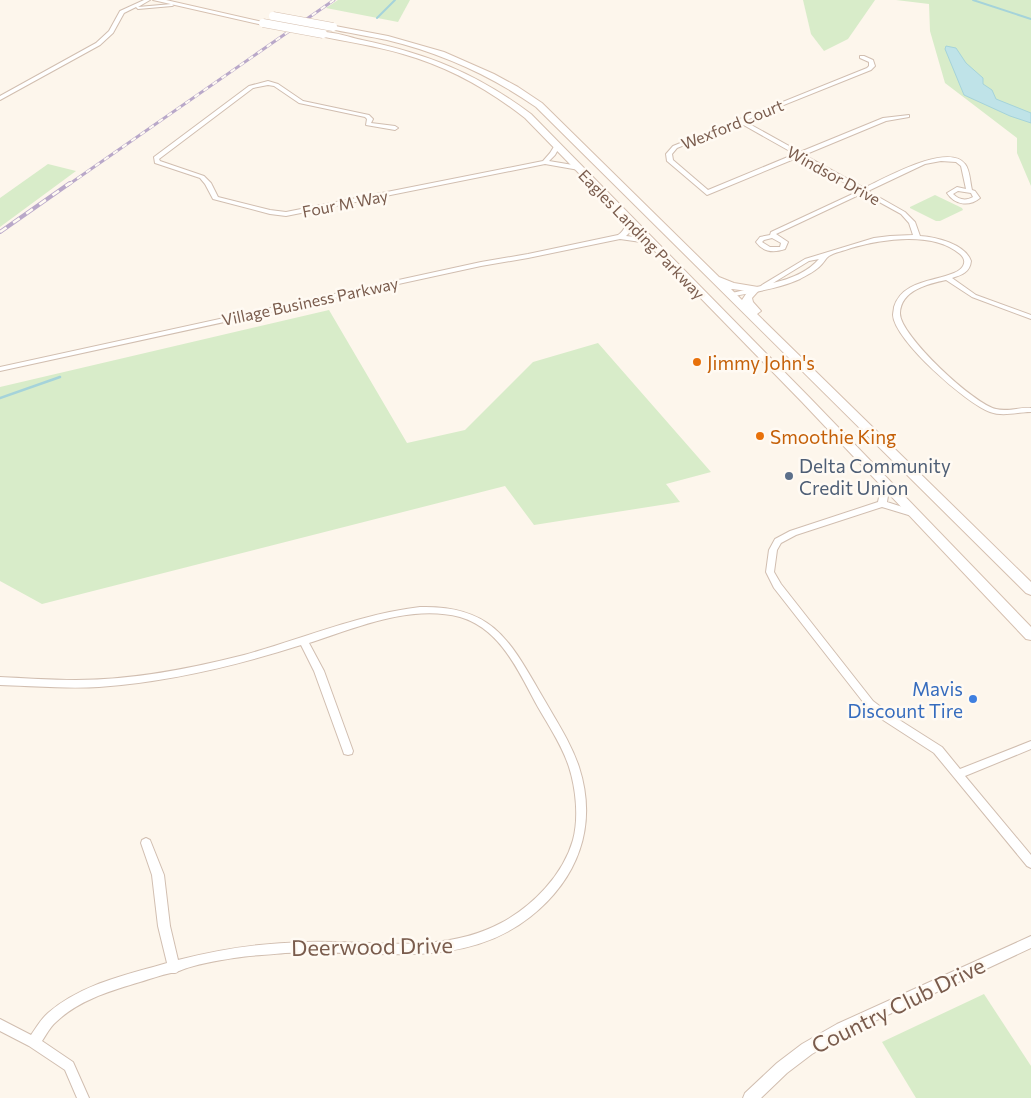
<svg xmlns="http://www.w3.org/2000/svg" width="1031" height="1098" viewBox="0 0 1031 1098" font-family="Commissioner,sans-serif">
<rect width="100%" height="100%" fill="#fdf6ec"/>
<!-- green -->
<g fill="#d8ecc9">
<path d="M338 0H410L398 22 326 8Z"/>
<path d="M803 0H875L848 39 824 51 811 34Z"/>
<path d="M896 0H1031V186L1017 153V138L945 83 930 31 929 4Z"/>
<path d="M48 164 76 171 0 227V198Z"/>
<path d="M935 195 962 208 963 210 940 221H936L910 208V207Z"/>
<path d="M329 310 407 443 465 430 533 362 598 343 711 472 666 484 680 502 534 525 505 486 42 604 0 581V387Z"/>
<path d="M984 994 1031 1066V1098H916L882 1042Z"/>
</g>
<!-- water -->
<path fill="#bfe3e8" stroke="#a5d3da" d="M946 46 956 48 966 63 983 78V84L992 90 996 99 1031 113V123L1010 116 964 95 945 49Z"/>
<g fill="none" stroke-linecap="round" stroke-linejoin="round">
<!-- stream-far1 -->
<g stroke="#a5d3da" stroke-width="2">
<path d="M973 0 1031 19"/>
<path d="M377 18 395 0"/>
</g>
<!-- stream -->
<path stroke="#a5d3da" stroke-width="2.5" d="M0 398 60 377"/>
<defs>
<g id="minor">
<path d="M144 0H150L138 7 172 4 174 5 172 6 138 9 136 7 124 13 113 33 100 45 0 100V96L96 43 109 31 120 11Z"/>
<path d="M860 56H864L873 60 875 66 871 70 744 121 800 152 883 118 909 115V117L886 121 804 155 864 188C884 179 948 142 965 164 970 170 970 182 972 190L975 191 980 198C969 207 955 205 947 193L957 187 966 189 961 166 956 162 941 161 925 164 868 191 905 212 915 222 920 236C936 237 965 244 971 261 970 272 962 275 952 278L976 295 1031 315V319L972 297 946 280C928 284 901 290 900 313 899 335 975 405 996 409 1007 412 1020 407 1031 408V412C1018 412 1003 417 990 412 967 404 894 340 893 315 893 313 894 309 894 307 902 281 932 282 954 273 962 270 969 262 960 254 933 231 882 239 851 248 844 251 835 252 829 256 826 258 824 262 822 264 816 271 807 275 800 279 778 289 753 292 730 297L727 295 728 294 761 286 762 285 805 259 874 238 890 236 913 235 909 223 901 214 863 193 776 234 788 242 785 249C774 253 763 252 756 242L760 237 770 235 771 232 859 191 799 157 707 195 667 161 666 154 673 146 867 68 869 66V62L860 58ZM740 123 795 154 708 190 673 160 672 154 677 148ZM958 191 971 193 973 197C966 201 959 200 953 194ZM772 238 781 243 780 247H770L762 242 764 240ZM819 259C808 272 790 279 773 283L809 261Z"/>
<path d="M268 81 278 84 303 101 369 115 373 119 371 123 395 126 398 128 395 130 366 125 367 119 365 117 299 103 274 86 268 85 253 88 159 159 160 161 204 176 211 183 218 197 270 210 286 212 543 161 550 153 555 145 557 144 560 146 555 155 549 161 579 166 582 168 579 170 545 164 286 216 270 214 213 199 205 184 200 178 155 163 154 157 249 86Z"/>
<path d="M631 219 634 221 630 232 626 236 643 238 655 242V244L620 239 528 258 481 266 0 371V367L481 262 528 254 618 235C626 230 626 221 631 219Z"/>
<path d="M886 480 890 483 887 502 918 512 919 514 918 516 915 517 882 507 796 535 781 543 777 550 774 572 781 584 873 701 890 714 942 747 960 769 1031 741V749L965 776 1031 855V868L1027 866 934 753 883 720 867 707 774 588 766 572 769 550 775 539 790 531 878 502 882 483Z"/>
<path d="M420 607C495 605 511 643 545 701 557 722 571 743 579 767 598 826 578 879 530 917 459 973 368 948 285 953 268 955 251 955 234 958 216 961 196 964 179 971 178 971 177 973 175 973 174 973 172 973 171 973 161 975 150 979 140 982 110 991 79 1000 56 1022 50 1027 46 1035 42 1041L73 1062 89 1098H77L65 1070 29 1046 0 1031V1019L31 1035C36 1028 41 1019 48 1013 81 984 126 975 167 963L158 926 152 875 141 843 142 840 146 838 150 840 164 875 170 926 178 960C220 949 262 943 306 942 371 940 441 955 501 923 533 906 563 875 573 840 579 818 576 789 569 767 561 742 545 721 533 698 516 666 498 628 460 617 410 604 356 628 309 643L324 671 353 751 352 754 348 755 344 754 343 751 314 671 301 645C235 666 168 682 99 687 66 689 33 686 0 685V677C25 678 51 680 76 680 133 680 189 669 244 655 302 639 360 614 420 607Z"/>
</g>
<path id="tertiary" d="M1031 936V948L847 1034 812 1054 787 1073 761 1098H743L745 1093 777 1063 802 1044 837 1024Z"/>
<g id="secondary">
<path d="M153 0H166L267 23 263 25Z"/>
<path d="M330 25 388 36 444 52 494 74 518 87 542 103 719 277 734 283 758 287 760 289 752 298 753 302 761 311 757 314 1031 582V595L1026 593 536 107C490 75 441 53 387 40 368 36 349 33 330 29ZM731 289H732L748 291 742 300Z"/>
<path d="M320 32C333 31 349 37 362 40 428 54 476 73 531 114L810 398 1031 627V640L1026 639 802 402 525 118C488 89 449 67 403 54 376 46 348 42 320 36Z"/>
</g>
</defs>
<!-- minor casing -->
<use href="#minor" stroke="#d1beb0" stroke-width="2"/>
<!-- tertiary casing -->
<use href="#tertiary" stroke="#d1beb0" stroke-width="2"/>
<!-- secondary casing -->
<use href="#secondary" stroke="#d6c0b0" stroke-width="2"/>
<!-- minor -->
<use href="#minor" fill="#fff" fill-rule="evenodd"/>
<!-- tertiary -->
<use href="#tertiary" fill="#fff" fill-rule="evenodd"/>
<!-- secondary -->
<use href="#secondary" fill="#fff" fill-rule="evenodd"/>
<defs>
<path id="rail-far1" d="M68 185 334 0"/>
<path id="rail" d="M0 232 70 183"/>
</defs>
<!-- rail-far1 casing -->
<use href="#rail-far1" stroke="#b9a8c9" stroke-width="3"/>
<!-- rail casing -->
<use href="#rail" stroke="#b9a8c9" stroke-width="4"/>
<!-- rail-far1 -->
<use href="#rail-far1" stroke="#fffaf3" stroke-width="2" stroke-dasharray="5.5" stroke-linecap="butt"/>
<!-- rail -->
<use href="#rail" stroke="#fffaf3" stroke-width="2.5" stroke-dasharray="8" stroke-linecap="butt"/>
<defs>
<g id="secondary-bridge">
<path d="M273 16 333 27"/>
<path d="M263 23 323 34"/>
</g>
</defs>
<!-- secondary-bridge casing -->
<use href="#secondary-bridge" stroke="#d6c0b0" stroke-width="9" stroke-linecap="butt"/>
<!-- secondary-bridge -->
<use href="#secondary-bridge" stroke="#fff" stroke-width="8"/>
</g>
<!-- markers -->
<g fill="#e8710a" stroke="#fffaf3" stroke-width="2">
<circle cx="697" cy="362" r="5"/>
<circle cx="760" cy="436" r="5"/>
</g>
<circle fill="#5c6f8a" stroke="#fffaf3" stroke-width="2" cx="789" cy="476" r="5"/>
<circle fill="#3f7fe0" stroke="#fffaf3" stroke-width="2" cx="973" cy="699" r="5"/>
<g text-anchor="middle" dominant-baseline="central" stroke-width="5" stroke-linejoin="round" paint-order="stroke">
<!-- far-street labels -->
<g font-size="16" fill="#7a5c4d" stroke="#fffaf3">
<text transform="translate(732 124) rotate(-22)">Wexford Court</text>
<text transform="translate(834 175) rotate(29)">Windsor Drive</text>
<text transform="translate(345 203) rotate(-11)">Four M Way</text>
<text transform="translate(642 234) rotate(46)">Eagles Landing Parkway</text>
<text transform="translate(310 301) rotate(-12)">Village Business Parkway</text>
</g>
<!-- food labels -->
<g font-size="19" fill="#c56008" stroke="#fffaf3" text-anchor="start">
<text x="707" y="362">Jimmy John's</text>
<text x="770" y="436">Smoothie King</text>
</g>
<!-- service labels -->
<g font-size="19" fill="#4e5e75" stroke="#fffaf3" text-anchor="start">
<text x="799" y="465">Delta Community<tspan x="799" dy="22">Credit Union</tspan></text>
</g>
<!-- shop labels -->
<g font-size="19" fill="#366cbe" stroke="#fffaf3" text-anchor="end">
<text x="963" y="688">Mavis<tspan x="963" dy="22">Discount Tire</tspan></text>
</g>
<!-- near-street labels -->
<g font-size="22" fill="#7a5c4d" stroke="#fffaf3">
<text transform="translate(372 946) rotate(-1)">Deerwood Drive</text>
<text transform="translate(898 1005) rotate(-26)">Country Club Drive</text>
</g>
</g>
</svg>
